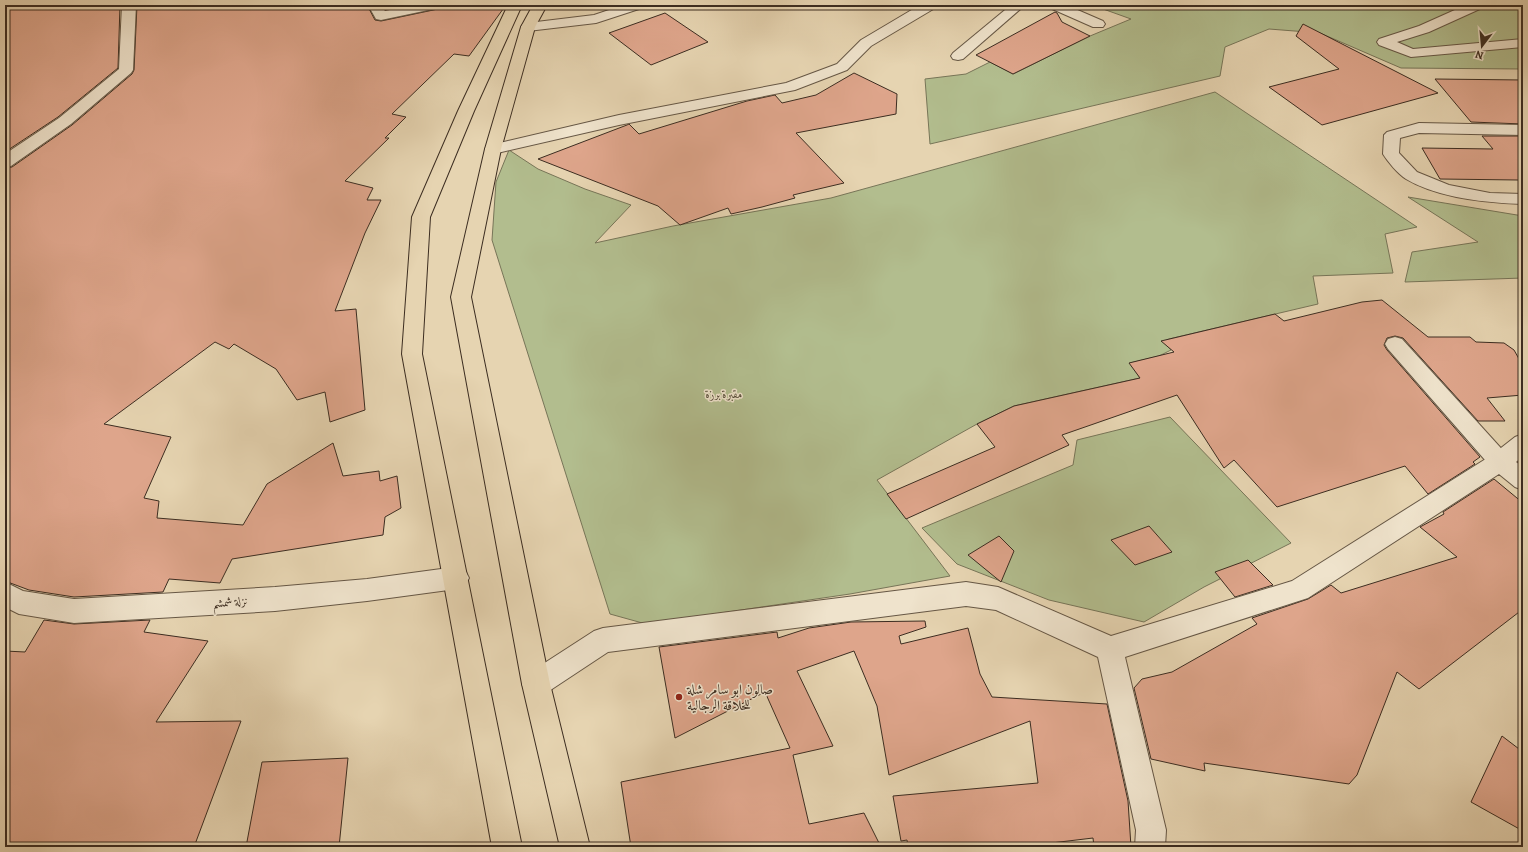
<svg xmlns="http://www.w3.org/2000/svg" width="1528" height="852" viewBox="0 0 1528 852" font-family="Alegreya,Amiri,serif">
<rect width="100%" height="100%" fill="#e6d4b1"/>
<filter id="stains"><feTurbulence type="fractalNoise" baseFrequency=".005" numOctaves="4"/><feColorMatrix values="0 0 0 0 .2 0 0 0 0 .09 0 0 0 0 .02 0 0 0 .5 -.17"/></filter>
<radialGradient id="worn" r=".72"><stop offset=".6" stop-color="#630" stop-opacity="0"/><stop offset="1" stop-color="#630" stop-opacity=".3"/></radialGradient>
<!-- green -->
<g fill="#b2bd8e" stroke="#777558">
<path d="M1092 5H1523V69L1401 68 1320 33 1269 29 1225 47 1220 76 930 144 925 79 966 74 990 62 1013 74 1090 36 1131 19Z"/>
<path d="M1215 92 1417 227 1385 234 1393 273 1313 276 1318 304 1169 339 1163 342 1171 350 1159 356 1130 363 1140 378 1014 406 977 424 877 480 950 576 850 594 646 624 610 614 492 240 496 182 509 150 538 169 585 189 631 205 595 243 673 226 831 198Z"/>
<path d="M1408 197 1523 216V278L1405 282 1412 252 1478 242Z"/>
<path d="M1170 417 1291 543 1204 587 1144 622 1049 600 957 564 922 528 1073 465 1077 440Z"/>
</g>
<!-- building -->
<g fill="#dea58b" stroke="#3c2d21">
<path d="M5 5H120L118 68 58 117 5 152Z"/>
<path d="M137 5H367L375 20 381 21 438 9 440 5H506L469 56 454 54 392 114 406 117 385 138H389L345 181 373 188 367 200H381L365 233 335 311 356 309 365 410 330 422 325 392 297 400 276 369 234 344 229 349 215 342 104 424 171 437 144 498 159 501 157 518 243 525 267 484 333 443 343 476 379 471 380 481 397 476 401 508 385 517 383 535 232 559 220 583 169 579 163 592 74 597 29 590 5 581V168L12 167 72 125 132 74 134 70Z"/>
<path d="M1055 12 1057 13 1062 22 1090 36 1013 74 976 55Z"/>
<path d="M665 13 708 42 651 65 609 33Z"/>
<path d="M1303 24 1438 93 1322 125 1269 87 1339 69 1296 36Z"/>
<path d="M854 73 897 94 896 114 796 133 844 183 793 195 795 198 762 207 731 214 728 208 680 225 658 206 538 159 627 125 629 124 639 134 747 101 775 95 782 103 816 95Z"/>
<path d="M1435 79 1523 80V124L1471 122Z"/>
<path d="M1482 136H1523V185L1518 180 1440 179 1422 148 1493 149Z"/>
<path d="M1382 300 1428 337H1470L1476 342 1504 343 1514 350 1523 366V395L1487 398 1505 421H1478L1403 338 1395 336 1387 338 1384 345 1387 350 1480 457 1473 462 1475 464 1428 494 1405 466 1277 507 1234 460 1224 468 1177 395 1062 435 1069 445 906 519 887 494 995 447 977 424 1014 406 1140 378 1129 363 1174 352 1161 341 1275 314 1284 321 1362 302Z"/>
<path d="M1494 479 1523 503V609L1419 689 1397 672 1357 775 1349 784 1204 763 1205 771 1151 759 1134 688 1142 679 1172 672 1257 624 1252 618 1308 599 1331 585 1341 593 1457 557 1420 527 1444 514 1443 512Z"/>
<path d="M1149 526 1172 552 1135 565 1111 540Z"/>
<path d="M999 536 1014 551 1001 582 968 555Z"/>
<path d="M1248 560 1273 585 1235 597 1215 572Z"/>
<path d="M44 620 74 624 150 620 144 632 208 641 156 722 241 721 194 847H5V651L25 652Z"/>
<path d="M925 621 926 627 899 636 901 644 968 628 980 674 992 697 1107 704 1128 801 1131 847H1094L1093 838 1018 847H908L907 840 901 841 893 796 1038 783 1030 721 889 775 877 706 854 651 797 671 833 746 793 755 809 824 864 813 881 847H631L621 782 790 748 765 692 675 738 659 647 777 632 778 638 809 628 851 622Z"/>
<path d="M1502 736 1523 752V831L1471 802Z"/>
<path d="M348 758 339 847H246L262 762Z"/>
</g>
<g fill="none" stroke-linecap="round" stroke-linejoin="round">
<defs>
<g id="service">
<path d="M368 5H380L385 11 414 5H439L438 8 381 20 376 19Z"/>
<path d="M1011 5H1025L963 59 958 60 953 59 951 56 953 53Z"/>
<path d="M1049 5H1066L1103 21 1105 24 1103 27H1093L1050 8Z"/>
<path d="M1466 5H1483L1482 8 1429 32 1397 42 1413 49 1523 39V47L1411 57 1379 45 1377 42 1379 39 1419 26Z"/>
<path d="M1419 123 1523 125V135L1419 133 1400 138 1399 153 1417 172 1449 185 1490 193 1523 194V204C1487 203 1438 198 1406 179 1398 174 1388 162 1383 154L1384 135 1387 132Z"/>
<path d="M1395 337 1402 339 1508 456 1511 462 1508 468 1500 471 1492 468 1388 349 1385 344 1388 339Z"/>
</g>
<g id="minor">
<path d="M122 5H136L133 70 131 73 71 124 11 166 5 167V154L59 118 119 69Z"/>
<path d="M624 5H644L642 8 596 23 528 31 523 30 521 27 523 24 528 23 594 15Z"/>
<path d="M920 5H937L935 8 871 46 847 70 795 90 619 125 493 154 487 152 485 149 487 146 619 115 786 83 837 64 861 40Z"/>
<path d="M1523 434V456L1516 462 1523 467V490L1515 487 1499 474 1308 598 1125 657 1166 830 1165 847H1135L1136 830 1098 657 996 610 966 606 608 652 546 693 536 697 526 693 522 684 526 675 594 631 603 628 966 582 998 587 1111 636 1292 581 1492 455 1515 437Z"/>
<path d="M456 567 465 570 469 578 465 586 456 589 367 601 275 611 74 623 19 614 5 607V582L23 591 74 599 275 587 367 579Z"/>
</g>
<g id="primary">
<path d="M508 5H522L474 111 430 217 422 354 522 847H492L402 354 412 217 458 111Z"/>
<path d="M533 5H547L535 27 501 149 471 297 550 684 590 847H560L522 684 451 297 485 149 521 27Z"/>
</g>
</defs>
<!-- service casing -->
<use href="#service" stroke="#665745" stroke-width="2"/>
<!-- minor casing -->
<use href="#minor" stroke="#665745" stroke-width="2"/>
<!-- primary casing -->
<use href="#primary" stroke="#3c2d21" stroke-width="2"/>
<!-- service -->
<use href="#service" fill="#efe3cc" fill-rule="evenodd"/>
<!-- minor -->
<use href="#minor" fill="#efe3cc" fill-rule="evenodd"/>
<!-- primary -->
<use href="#primary" fill="#e6d4b1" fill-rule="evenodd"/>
</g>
<!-- markers -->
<circle fill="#8f2418" stroke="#efe3cc" stroke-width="1.5" cx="679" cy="697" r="4"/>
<g text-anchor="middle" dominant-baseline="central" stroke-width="3" stroke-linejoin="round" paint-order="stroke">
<!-- park labels -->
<g font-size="12" font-style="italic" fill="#544a37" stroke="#efe3cc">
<text x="724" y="394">مقبرة برزة</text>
</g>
<!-- street labels -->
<g font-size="12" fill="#3c2d21" stroke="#efe3cc">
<text transform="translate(230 602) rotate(-4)">نزلة شمشم</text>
</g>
<!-- near-poi labels -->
<g font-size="14" fill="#3c2d21" stroke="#efe3cc" text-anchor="start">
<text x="687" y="689">صالون ابو سامر شلة<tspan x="687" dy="16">للحلاقة الرجالية</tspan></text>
</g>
</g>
<!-- margin -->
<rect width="1528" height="852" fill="none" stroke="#e6d4b1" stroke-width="20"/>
<rect x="6" y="6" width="1516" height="840" fill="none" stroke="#3c2d21" stroke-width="2"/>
<rect x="10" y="10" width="1508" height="832" fill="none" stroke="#3c2d21"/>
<!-- north arrow -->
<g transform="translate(1482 46) rotate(196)" stroke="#efe3cc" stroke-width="3" paint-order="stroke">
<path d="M0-3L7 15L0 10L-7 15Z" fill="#3c2d21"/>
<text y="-6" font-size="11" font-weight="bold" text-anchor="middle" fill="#3c2d21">N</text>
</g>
<rect width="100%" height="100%" filter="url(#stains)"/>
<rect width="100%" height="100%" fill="url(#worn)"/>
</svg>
